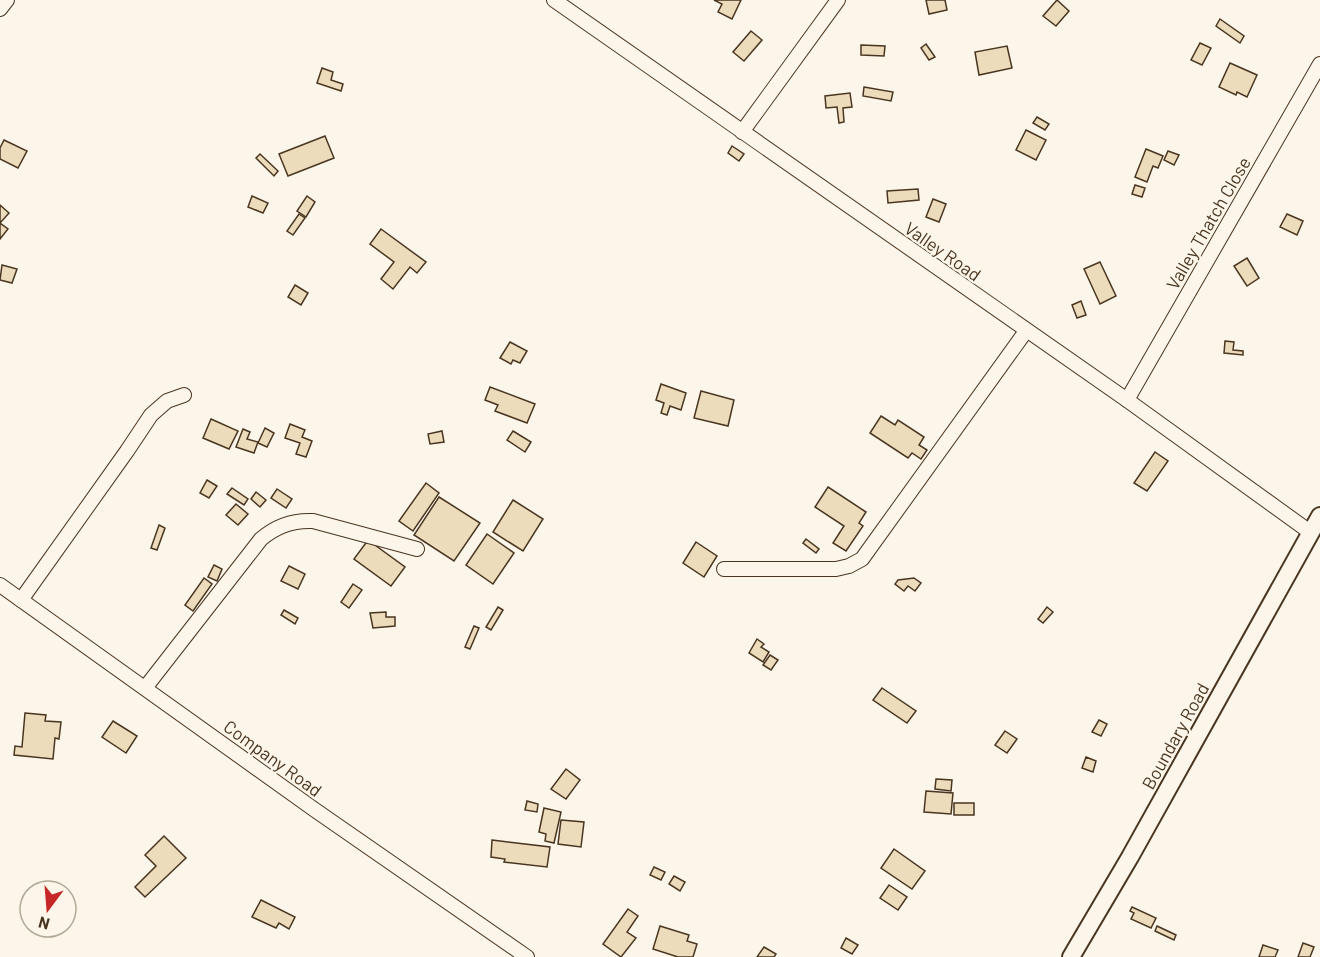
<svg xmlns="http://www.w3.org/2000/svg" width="1320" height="957" viewBox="0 0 1320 957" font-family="Barlow,sans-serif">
<rect width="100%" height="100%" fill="#fbf6e9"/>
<!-- building -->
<g fill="#ecdcbc" stroke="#4a3520" stroke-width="1.5">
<path d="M714 0H741L732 19 718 12 722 4Z"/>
<path d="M926 0H945L947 10 929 14Z"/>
<path d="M1057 0 1069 11 1056 26 1043 16Z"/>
<path d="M1220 19 1244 36 1240 43 1216 26Z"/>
<path d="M751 31 762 40 744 61 733 52Z"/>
<path d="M1200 43 1211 48 1202 65 1191 60Z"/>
<path d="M926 44 935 57 929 60 921 48Z"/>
<path d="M861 45 885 46 884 56 861 55Z"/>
<path d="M1007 46 1012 68 979 75 975 52Z"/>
<path d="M1230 63 1257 75 1247 97 1237 92 1236 95 1219 87Z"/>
<path d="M322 68 333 72 331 80 343 84 341 91 317 83Z"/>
<path d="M864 87 893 92 891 101 863 96Z"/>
<path d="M850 93 852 107 843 108 844 122 839 123 837 107 826 108 825 96Z"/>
<path d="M1037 117 1049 124 1045 130 1033 123Z"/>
<path d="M1026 130 1046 140 1036 160 1016 150Z"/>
<path d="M325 136 334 158 288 176 279 154Z"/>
<path d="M4 140 27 151 18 168 0 159V148Z"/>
<path d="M732 146 744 154 739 161 728 153Z"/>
<path d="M1146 149 1163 156 1158 168 1153 166 1147 182 1135 177Z"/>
<path d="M1168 151 1179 155 1174 165 1164 160Z"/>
<path d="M260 154 278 171 274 176 256 158Z"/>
<path d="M1135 185 1145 188 1142 197 1132 194Z"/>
<path d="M918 189 919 200 888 203 887 191Z"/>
<path d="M252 196 268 203 263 213 248 207Z"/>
<path d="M307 196 315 202 306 217 297 211Z"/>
<path d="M933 199 946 204 939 222 926 217Z"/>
<path d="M0 205 9 213 0 223 8 229 0 239Z"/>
<path d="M299 214 305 218 293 235 287 231Z"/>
<path d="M1287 214 1303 221 1297 235 1280 227Z"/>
<path d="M381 229 426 262 417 273 410 267 393 289 381 279 394 262 370 244Z"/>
<path d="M1247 258 1259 278 1247 286 1234 266Z"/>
<path d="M1100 262 1116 296 1100 304 1084 269Z"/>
<path d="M2 265 17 269 12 283 0 280Z"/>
<path d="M295 285 308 293 301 305 288 297Z"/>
<path d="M1081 301 1086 315 1077 318 1072 305Z"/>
<path d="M1225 341 1234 342 1233 350 1243 351V355L1224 353Z"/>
<path d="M510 342 527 351 520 363 513 360 511 364 500 358Z"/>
<path d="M661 384 686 393 681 410 670 406 667 415 661 413 664 403 656 400Z"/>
<path d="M490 387 535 404 527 423 495 411 498 405 485 400Z"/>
<path d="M701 391 734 400 728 426 694 418Z"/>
<path d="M881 416 895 425 898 420 924 437 919 445 927 450 921 459 912 453 908 458 870 433Z"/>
<path d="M211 419 238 431 229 449 203 438Z"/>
<path d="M290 424 305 430 302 437 312 441 306 457 296 454 300 443 285 438Z"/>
<path d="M265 428 274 433 267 447 258 443Z"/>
<path d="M243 429 250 432 247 439 258 442 254 453 236 447Z"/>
<path d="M442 431 444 442 430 444 428 434Z"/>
<path d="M513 431 531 442 525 452 507 440Z"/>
<path d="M1155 452 1168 461 1147 491 1134 483Z"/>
<path d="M207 480 217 486 209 498 200 493Z"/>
<path d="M426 483 439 493 413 531 399 521Z"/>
<path d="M828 487 866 512 859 523 863 526 846 551 833 543 844 526 815 507Z"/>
<path d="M232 488 248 499 244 505 227 494Z"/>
<path d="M277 489 292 499 286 508 271 498Z"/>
<path d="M256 492 266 500 260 507 251 499Z"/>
<path d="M439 497 480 523 454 561 414 535Z"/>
<path d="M513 500 543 519 523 551 493 532Z"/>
<path d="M236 504 248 514 238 525 226 515Z"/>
<path d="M159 525 165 528 157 550 151 548Z"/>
<path d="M487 534 514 553 493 584 466 565Z"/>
<path d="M806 539 819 549 816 553 803 543Z"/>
<path d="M368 540 405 567 391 586 354 559Z"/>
<path d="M696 542 717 556 704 577 683 563Z"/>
<path d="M214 565 222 569 217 581 208 577Z"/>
<path d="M289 566 305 574 298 589 281 581Z"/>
<path d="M204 578 212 584 193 611 185 605Z"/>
<path d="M914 578 921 583 915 591 908 586 904 591 895 584 898 580Z"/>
<path d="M353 584 362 590 349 608 341 602Z"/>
<path d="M498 607 503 610 491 630 486 627Z"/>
<path d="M1047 607 1053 612 1043 623 1038 619Z"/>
<path d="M284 610 298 618 295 624 281 615Z"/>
<path d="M386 612V617H395V626L373 628 370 613Z"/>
<path d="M474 626 479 628 470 649 465 647Z"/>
<path d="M757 639 764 644 761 647 769 652 763 662 749 653Z"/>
<path d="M770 655 778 660 771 670 763 665Z"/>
<path d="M882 688 916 711 907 723 873 700Z"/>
<path d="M25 713 46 715 45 721 61 722 59 739 55 738 53 759 14 755 15 746 22 747Z"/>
<path d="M1099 720 1107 724 1101 736 1092 732Z"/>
<path d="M113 721 137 736 126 753 102 737Z"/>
<path d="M1005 731 1017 739 1007 753 995 745Z"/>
<path d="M1086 757 1096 761 1093 772 1082 768Z"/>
<path d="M566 769 580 780 566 799 551 789Z"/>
<path d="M936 779 952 780 951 791 935 789Z"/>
<path d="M926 791 953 793 951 814 924 812Z"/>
<path d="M527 801 538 804 537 812 525 810Z"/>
<rect x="954" y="803" width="20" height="12"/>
<path d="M544 808 561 812 554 843 545 841 546 834 539 832Z"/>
<path d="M561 820 584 822 581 847 558 844Z"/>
<path d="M164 836 186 858 145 897 135 887 156 866 145 855Z"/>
<path d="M492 840 550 847 547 867 504 862 505 859 491 857Z"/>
<path d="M894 849 925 871 912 889 881 868Z"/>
<path d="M654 867 665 872 661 880 650 875Z"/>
<path d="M674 876 685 882 680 891 669 884Z"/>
<path d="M889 885 907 897 898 910 880 898Z"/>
<path d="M261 900 295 917 289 929 279 923 276 928 252 917Z"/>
<path d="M1132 907 1156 918 1151 928 1131 919 1134 913 1130 911Z"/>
<path d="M628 909 638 916 627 932 636 938 621 957 603 944Z"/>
<path d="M660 926 689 935 687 941 697 944 693 957H678L653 949Z"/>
<path d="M1157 926 1176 935 1174 940 1155 931Z"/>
<path d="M846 938 858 945 852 954 841 948Z"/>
<path d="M1303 943 1314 947 1310 957H1298Z"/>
<path d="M1263 945 1278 950 1275 957H1259Z"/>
<path d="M764 947 776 954 774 957H757Z"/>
</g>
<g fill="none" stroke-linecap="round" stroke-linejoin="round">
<defs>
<g id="minor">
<path d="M554 0 1127 400 1310 532"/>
<path d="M0 9 7 0"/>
<path d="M742 132 838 0"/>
<path d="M1127 400 1320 64"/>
<path d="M724 569H836L849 566 862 559 1026 331"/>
<path d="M0 585 315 810 527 957"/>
<path d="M21 600 127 451 151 415 167 401 184 395"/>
<path d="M145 688 261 539C276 526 293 520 313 521L417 549"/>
</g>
<path id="major" d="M1071 957 1130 857 1320 516"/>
</defs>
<!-- minor casing -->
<use href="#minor" stroke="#4a3520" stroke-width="16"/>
<!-- major casing -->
<use href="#major" stroke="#4a3520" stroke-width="20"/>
<!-- minor -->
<use href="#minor" stroke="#fbf6e9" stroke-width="14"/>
<!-- major -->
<use href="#major" stroke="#fbf6e9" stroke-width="16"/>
</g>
<g text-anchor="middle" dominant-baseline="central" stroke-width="4.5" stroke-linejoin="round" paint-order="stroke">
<!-- street labels -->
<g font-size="18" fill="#4a3520" stroke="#fbf6e9">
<text transform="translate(1208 223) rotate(-60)">Valley Thatch Close</text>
<text transform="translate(943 251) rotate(35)">Valley Road</text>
<text transform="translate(1175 736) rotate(-61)">Boundary Road</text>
<text transform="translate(273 758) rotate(36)">Company Road</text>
</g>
</g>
<!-- north arrow -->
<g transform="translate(48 909) rotate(196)"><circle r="28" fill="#fbf6e9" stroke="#b4a999" stroke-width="1.5"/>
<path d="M0-4.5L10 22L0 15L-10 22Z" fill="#c62828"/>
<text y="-9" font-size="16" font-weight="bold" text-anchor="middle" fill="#4a3520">N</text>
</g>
</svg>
